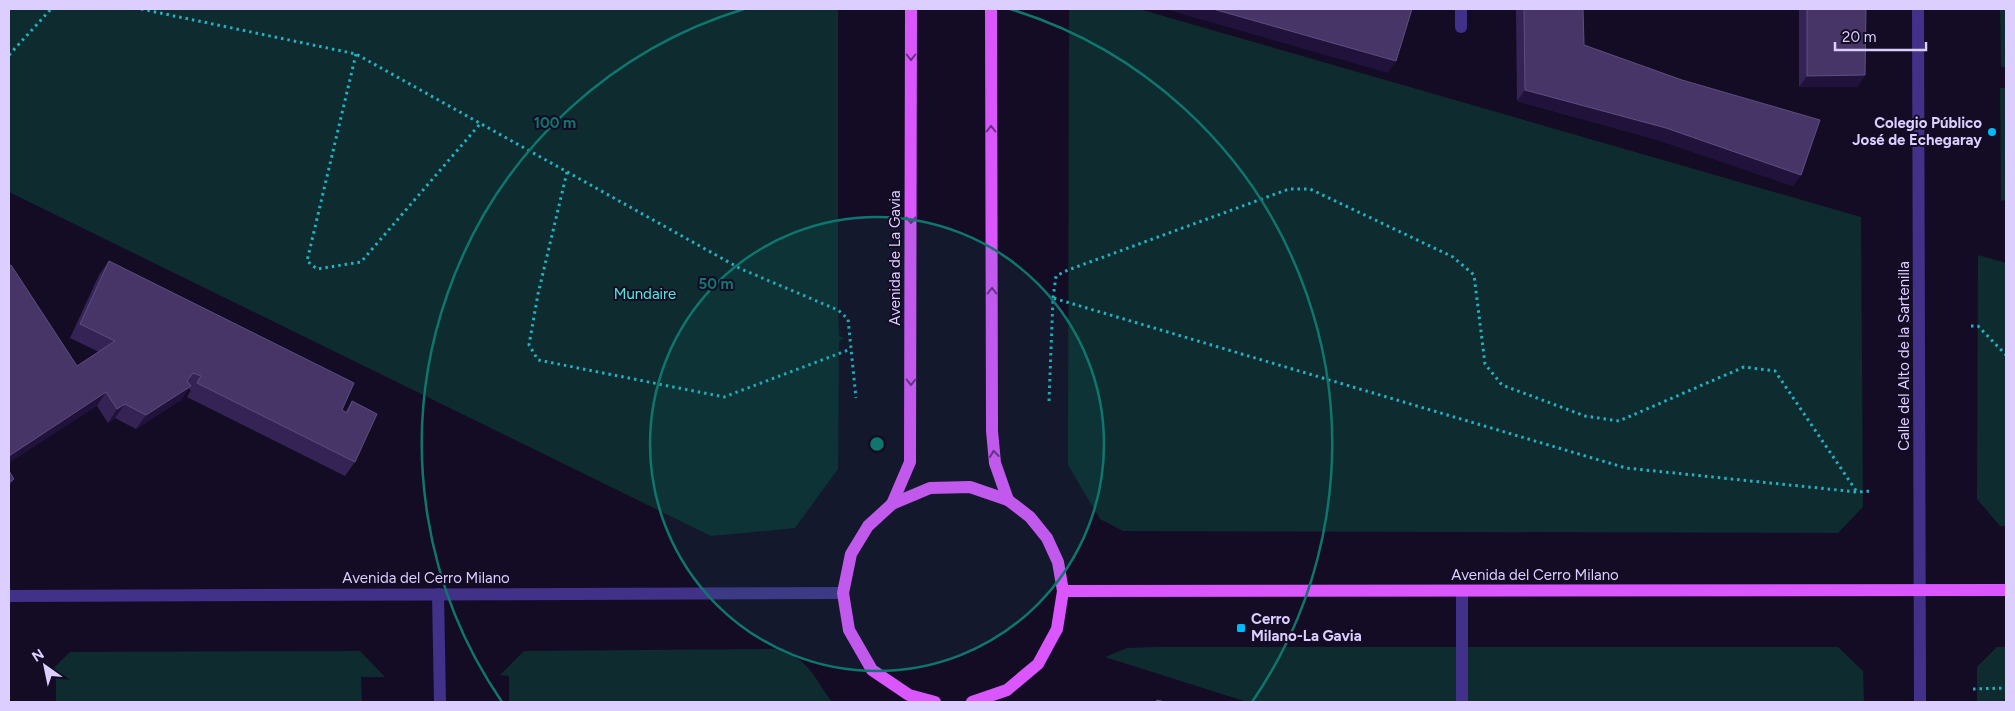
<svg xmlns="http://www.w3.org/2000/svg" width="2015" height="711" viewBox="0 0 2015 711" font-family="Figtree,sans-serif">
<rect width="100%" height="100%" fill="#140c25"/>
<!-- green -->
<g fill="#0e2b2f">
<path d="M9 9H838V310L839 336 844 338 839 341 838 469 795 528 711 536 9 192Z"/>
<path d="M1069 9H1139L1861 217 1863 507 1838 533 1123 531 1100 519 1068 465Z"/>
<path d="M2000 9H2006V67H2001Z"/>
<path d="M2000 88H2006V200L2001 201Z"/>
<path d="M1978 255 2006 263V526H2000L1977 499Z"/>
<path d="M1157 647H1838L1863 671 1864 702H1247L1105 657 1127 648Z"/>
<path d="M1997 647H2006V702H1977V667Z"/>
<path d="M775 649C810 659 812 675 832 702H509V676L500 675 524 651Z"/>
<path d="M360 651 385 677H361L362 702H56V677H45L70 652Z"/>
</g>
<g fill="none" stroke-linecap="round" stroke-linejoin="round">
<!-- path -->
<g stroke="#21b2c1" stroke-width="3" stroke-dasharray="2.5 4" stroke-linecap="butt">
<path d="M141 9 356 54 741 269 838 310 848 319 856 398"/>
<path d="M356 54 307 261 317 269 361 262 480 124"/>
<path d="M9 55 51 9"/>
<path d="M567 172 538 294 529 345 538 360 724 397 851 349"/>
<path d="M1053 298 1056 276 1068 270 1289 189H1310L1453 257 1474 275 1485 364 1502 385 1585 416 1619 421 1744 367 1775 371 1857 492"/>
<path d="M1971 326H1978L2006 355"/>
<path d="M1049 401 1053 298 1626 468 1857 492 1872 491"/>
<path d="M1973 689 2006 688"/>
</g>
<!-- minor -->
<g stroke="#423189" stroke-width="12">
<path d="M1461 9V27"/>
<path d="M1918 9 1920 702"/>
<path d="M1462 591V702"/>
<path d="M438 594 440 702"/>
<path d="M9 596 843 593"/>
</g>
<!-- major -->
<g stroke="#da56ff" stroke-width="12">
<path d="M991 9 992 431 995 463 1008 500"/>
<path d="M892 504 910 462 911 9"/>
<path d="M1063 591 2006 590"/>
<path d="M935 702 909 695 872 670 849 630 843 593 851 554 868 526 892 504 930 488 970 487 1008 500 1030 517 1047 538 1058 562 1063 591 1057 629 1038 664 1007 690 972 702"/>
</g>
</g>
<!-- wall -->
<g fill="#352355">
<path d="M1516 9H1583L1584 45 1801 175 1793 186 1658 140 1517 101Z"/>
<path d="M1799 9H1866L1865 75 1857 87H1799Z"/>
<path d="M109 261 342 410 345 412 352 401 355 462 345 476 187 397 191 390 188 389 181 400 136 429 115 418 108 423 97 406 99 352 70 338 99 275Z"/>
</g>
<!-- shaded-wall -->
<g fill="#20123a">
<path d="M1165 9H1213L1396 61 1388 73Z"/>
<path d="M1865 75 1857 87H1799L1807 76Z"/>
<path d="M1525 90 1666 128 1801 175 1793 186 1658 140 1517 101Z"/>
<path d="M193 373 184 387 191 386 181 400 136 429 146 415 187 381Z"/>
<path d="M106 392 97 406 9 463V456Z"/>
<path d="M125 404 115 418 108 423 117 409Z"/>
<path d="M14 479 9 487V483Z"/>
</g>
<!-- building -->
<g fill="#473567" stroke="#5e4e7f">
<path d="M1213 9H1412L1396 61Z"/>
<path d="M1524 9H1583L1584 45 1682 80 1820 120 1801 175 1666 128 1525 90Z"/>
<path d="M1807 9H1866L1865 75 1807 76Z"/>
<path d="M109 261 354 383 342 410 347 413 352 401 377 414 355 462 197 383 201 376 193 373 187 381 191 386 146 415 125 404 117 409 106 392 9 456V266L11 265 77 366 115 341 80 324Z"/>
<path d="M9 471 14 479 9 483Z"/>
<path d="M1157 700 1165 702H1156Z"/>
</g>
<!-- one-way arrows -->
<defs><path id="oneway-chevron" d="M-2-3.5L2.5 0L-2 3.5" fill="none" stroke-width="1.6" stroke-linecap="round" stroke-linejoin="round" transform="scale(1.25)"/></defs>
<g stroke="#6d2d87">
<use href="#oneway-chevron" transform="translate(911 57) rotate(90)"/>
<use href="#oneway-chevron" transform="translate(991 129) rotate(-90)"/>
<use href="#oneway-chevron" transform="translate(911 220) rotate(90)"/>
<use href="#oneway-chevron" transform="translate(992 291) rotate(-90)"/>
<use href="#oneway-chevron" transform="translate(911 382) rotate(90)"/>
<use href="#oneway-chevron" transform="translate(994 454) rotate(-96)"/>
</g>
<!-- distance rings -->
<circle cx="877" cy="444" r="227" fill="#0f766e" fill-opacity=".12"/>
<g fill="none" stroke="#0f766e" stroke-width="2.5">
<circle cx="877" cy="444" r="227"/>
<path d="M502 702A455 455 0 0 1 744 9M1010 9A455 455 0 0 1 1252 702"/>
</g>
<!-- markers -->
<g fill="#00bafa" stroke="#140c25" stroke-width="2">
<circle cx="1992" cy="132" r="5"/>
<rect x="1236" y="623" width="10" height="10" rx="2.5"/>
</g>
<g text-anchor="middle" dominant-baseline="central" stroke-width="4" stroke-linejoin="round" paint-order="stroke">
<!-- poi labels -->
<g font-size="15" font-weight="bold" fill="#dccfff" stroke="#140c25" text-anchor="end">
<text x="1982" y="123">Colegio Público<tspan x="1982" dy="17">José de Echegaray</tspan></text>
<text x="1251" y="619" text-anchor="start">Cerro<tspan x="1251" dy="17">Milano-La Gavia</tspan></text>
</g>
<!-- street labels -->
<g font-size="15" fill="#dccfff" stroke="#140c25">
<text transform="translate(895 258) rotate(-90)">Avenida de La Gavia</text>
<text transform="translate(1904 356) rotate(-90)">Calle del Alto de la Sartenilla</text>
<text x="1535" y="575">Avenida del Cerro Milano</text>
<text x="426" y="578">Avenida del Cerro Milano</text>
</g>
<!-- park labels -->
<g font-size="15" fill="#4eecdd" stroke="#140c25">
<text x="645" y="294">Mundaire</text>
</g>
</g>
<circle cx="877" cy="444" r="8" fill="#0f766e" stroke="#140c25" stroke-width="2.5"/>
<g font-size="15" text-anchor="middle" font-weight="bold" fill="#0f766e" stroke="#140c25" stroke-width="4" stroke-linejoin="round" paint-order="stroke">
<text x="555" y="128">100 m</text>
<text x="716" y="289">50 m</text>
</g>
<!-- border -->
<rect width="2015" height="711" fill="none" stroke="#dccfff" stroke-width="20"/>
<!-- north arrow -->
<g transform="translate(45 666) rotate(327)" stroke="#140c25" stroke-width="4" paint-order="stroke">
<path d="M0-4L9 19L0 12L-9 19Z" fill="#dccfff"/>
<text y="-8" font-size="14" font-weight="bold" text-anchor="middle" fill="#dccfff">N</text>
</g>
<!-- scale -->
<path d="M1835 42v8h91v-8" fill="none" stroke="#dccfff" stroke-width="2.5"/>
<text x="1842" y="42" font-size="15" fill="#dccfff" stroke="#140c25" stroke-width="4" paint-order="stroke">20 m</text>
</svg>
